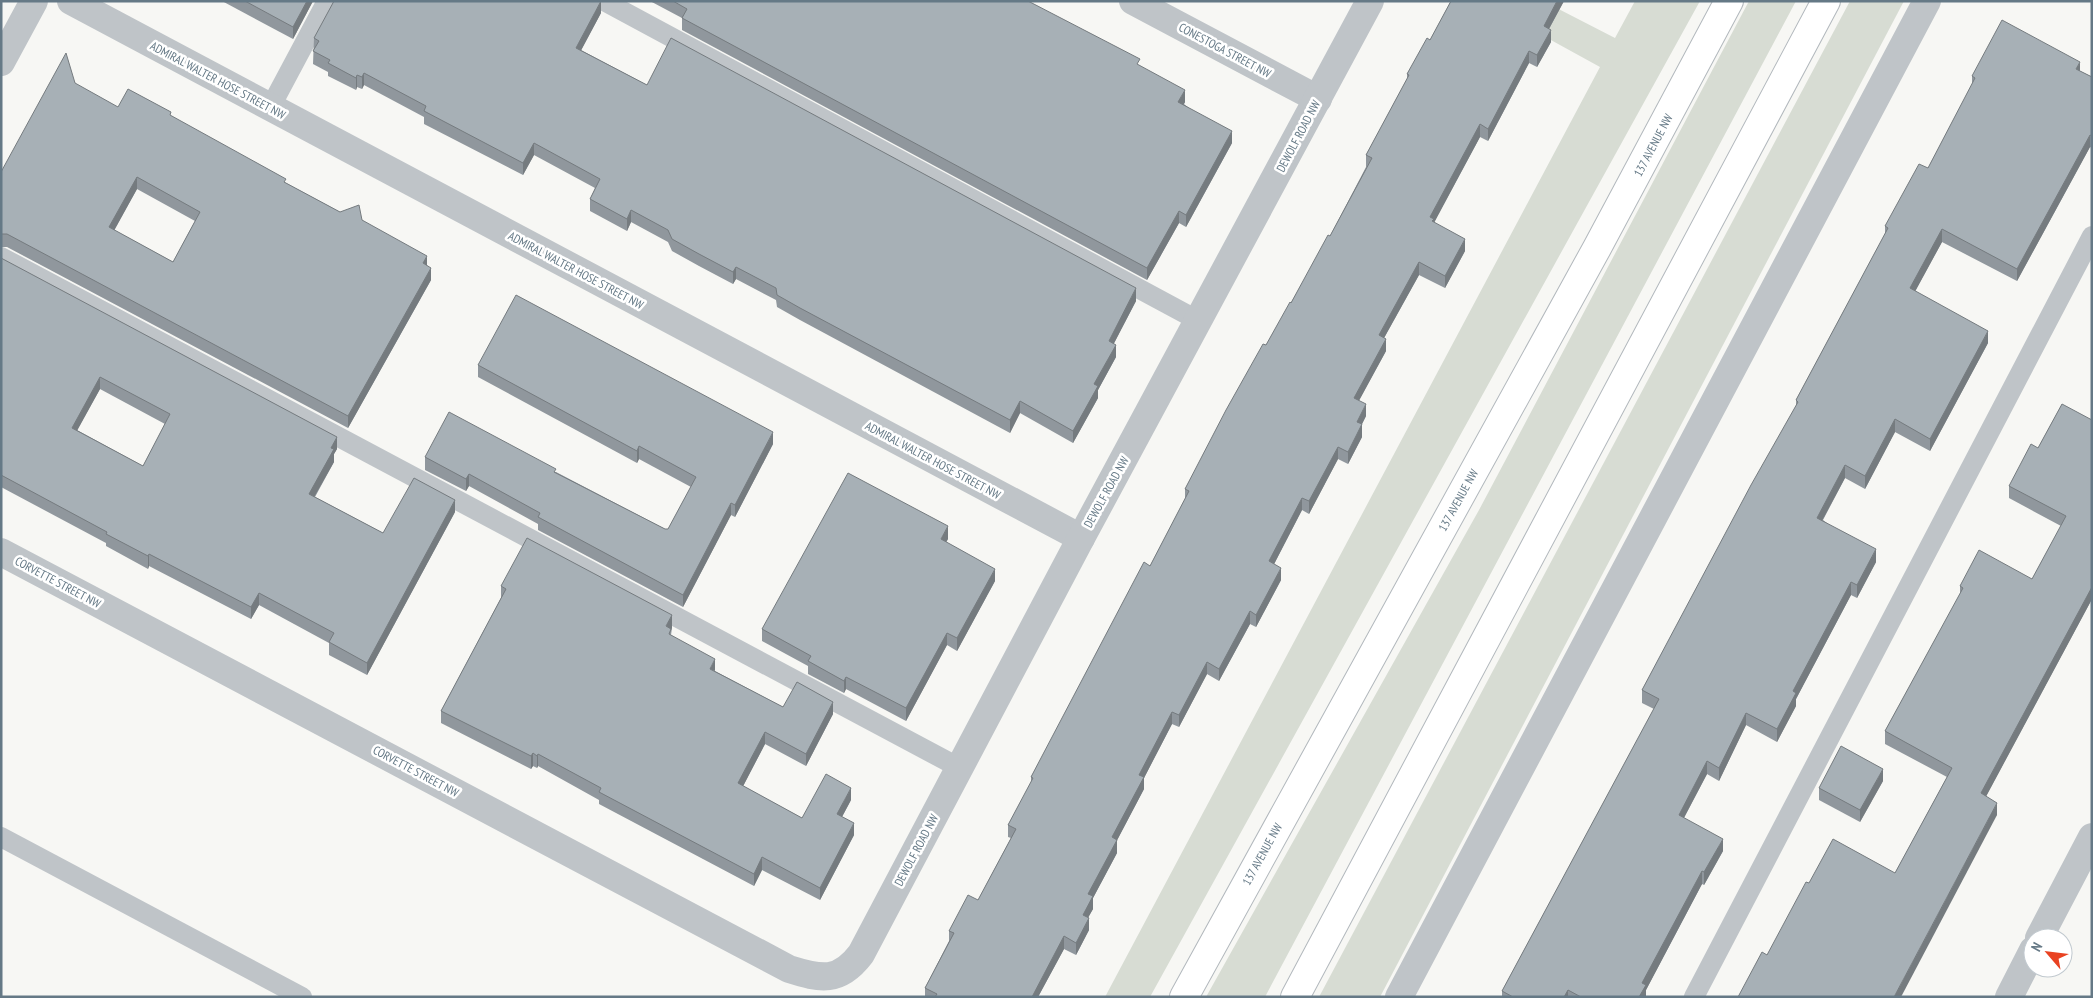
<svg xmlns="http://www.w3.org/2000/svg" width="2093" height="998" viewBox="0 0 2093 998" font-family="'PT Sans Narrow',sans-serif">
<rect width="100%" height="100%" fill="#f7f7f4"/>
<!-- green -->
<g fill="#d7dcd3">
<path d="M1480 1H1543L1615 38 1635 1H1700L1150 997H1105L1600 67Z"/>
<path d="M1749 1H1796L1265 997H1206L1479 510Z"/>
<path d="M1850 1H1904L1380 997H1319Z"/>
</g>
<g fill="none" stroke-linecap="round" stroke-linejoin="round">
<defs>
<g id="secondary">
<path d="M1184 997 1597 248 1729 1"/>
<path d="M1295 997 1826 1"/>
</g>
</defs>
<!-- secondary casing -->
<use href="#secondary" stroke="#b2b8bd" stroke-width="30"/>
<!-- service -->
<g stroke="#bfc4c8" stroke-width="20">
<path d="M604 1 1199 321"/>
<path d="M270 108 327 1"/>
<path d="M1 257 960 768"/>
<path d="M1 837 302 997"/>
<path d="M1694 997 2092 236"/>
</g>
<!-- minor -->
<g stroke="#bfc4c8" stroke-width="28">
<path d="M71 1 1081 538"/>
<path d="M1133 1 1318 99"/>
<path d="M1 62 34 1"/>
<path d="M1 552 789 969C821 979 839 983 861 954L1081 538 1370 1"/>
<path d="M1399 997 1927 1"/>
</g>
<!-- tertiary -->
<g stroke="#bfc4c8" stroke-width="28">
<path d="M2039 938 2092 837"/>
<path d="M2009 997 2033 950"/>
</g>
<!-- secondary -->
<use href="#secondary" stroke="#fff" stroke-width="28"/>
</g>
<!-- wall -->
<g fill="#90979d" fill-rule="evenodd">
<path d="M222 1H313L293 39Z"/>
<path d="M650 1H1022L1140 66 1185 102 1184 104 1232 143 1186 227 1179 223 1147 280 682 30V18Z"/>
<path d="M1451 1H1564L1549 29 1551 42 1537 67 1529 63 1488 141 1480 137 1434 222 1465 251 1445 288 1419 275 1384 338 1386 351 1359 400 1366 416 1362 424V437L1348 464 1338 459 1309 514 1302 510 1274 564 1281 580 1256 627 1250 624 1219 681 1207 674 1179 727 1172 724 1144 778V789L1117 840V853L1093 898V909L1088 917 1089 930 1076 955 1064 949 1038 997H925V988L949 941V931L978 900 1011 838 1008 837V825L1031 783V777L1150 566 1185 499V489L1266 345 1330 236 1366 167V155L1407 79V74L1430 40Z"/>
<path d="M601 13 581 50 647 85 1136 301 1114 343 1116 357 1098 390V398L1073 443 1020 413 1010 433 800 320 777 307 776 300 736 279 733 284 699 266 672 251 668 242 631 222 627 231 590 211V199L595 188 534 155 523 175 424 124V117L364 85 362 89 357 87 356 90 328 76V72L313 64 314 38Z"/>
<path d="M2080 71 2092 77V148L2090 147 2017 281 1942 242 1915 291 1988 343 1930 451 1895 432 1865 489 1845 478 1823 520 1876 562 1857 598 1851 595 1796 699V706L1777 742 1746 725 1719 781 1707 774 1684 818 1723 851 1704 885 1702 884 1646 990V997H1502V991L1654 709 1642 703V690L1796 406V400L1885 234V226L1928 168 1972 85V76Z"/>
<path d="M118 107 171 116 286 183 340 212 362 220 427 265 431 280 348 428 7 247H1V172ZM137 189 195 221 173 262 114 230Z"/>
<path d="M1 258 337 449 334 454V462L315 497 383 533 455 512 367 675 329 655V643L259 605 251 619 149 566 148 569 106 546V543L1 487ZM100 389 165 424 143 466 77 430Z"/>
<path d="M478 365 773 444 735 517 731 515 683 607 538 530V524L469 486 466 491 425 470V457L556 472 665 529H668L691 487 639 459 637 463 478 377Z"/>
<path d="M2062 404 2092 599 1986 796 1997 815 1767 955 1809 883 1895 873 1947 777 1885 744V731L1960 595V586L2032 579 2061 526 2009 498V486L2038 448Z"/>
<path d="M948 539 946 542 995 581 957 651 947 645 906 721 846 689 844 693 808 674V666L762 641V629Z"/>
<path d="M501 586 672 628 671 635 715 671 783 707 833 714 806 766 765 744 743 786 802 818 851 800 842 817 854 835 820 900 762 870 754 886 599 804V800L538 766 537 768 533 766 531 769 441 723V711L501 598Z"/>
<path d="M1883 781 1860 822 1819 800V788Z"/>
</g>
<!-- shaded-wall -->
<g fill="#757b7f">
<path d="M307 1H313L293 39V27Z"/>
<path d="M601 1V13L576 60V48Z"/>
<path d="M1557 1H1564L1544 38V26Z"/>
<path d="M1551 30V42L1537 67V55Z"/>
<path d="M1529 51V63L1488 141V129Z"/>
<path d="M2080 62V75L2076 69Z"/>
<path d="M364 73V85L362 89V77Z"/>
<path d="M357 75V87L356 90V78Z"/>
<path d="M1185 90V102L1178 114V102Z"/>
<path d="M1480 124V137L1434 223 1430 217Z"/>
<path d="M1232 131V143L1186 227V215Z"/>
<path d="M2090 135V147L2017 281V269Z"/>
<path d="M534 143V155L523 175V163Z"/>
<path d="M137 177V189L109 240V227Z"/>
<path d="M631 210V222L627 231V219Z"/>
<path d="M1179 211V223L1147 280V268Z"/>
<path d="M1942 229V242L1910 301V288Z"/>
<path d="M1465 239V251L1445 288V276Z"/>
<path d="M427 256V268L423 263Z"/>
<path d="M1419 262V275L1379 347V335Z"/>
<path d="M736 267V279L733 284V272Z"/>
<path d="M431 268V280L348 428V416Z"/>
<path d="M1136 288V301L1109 353V341Z"/>
<path d="M1988 331V343L1930 451V439Z"/>
<path d="M1386 339V351L1354 410V398Z"/>
<path d="M1116 345V357L1098 390V398L1073 443V431L1094 384Z"/>
<path d="M100 377V389L72 440V428Z"/>
<path d="M1020 401V413L1010 433V420Z"/>
<path d="M1366 404V416L1357 434V422Z"/>
<path d="M1895 419V432L1865 489V476Z"/>
<path d="M1362 424V437L1348 464V452Z"/>
<path d="M773 432V444L735 517V505Z"/>
<path d="M337 437V449L334 454V462L309 506V494L331 448Z"/>
<path d="M639 446V459L637 463V451Z"/>
<path d="M1338 447V459L1309 514V501Z"/>
<path d="M1845 465V478L1817 530V518Z"/>
<path d="M469 474V486L466 491V479Z"/>
<path d="M1302 498V510L1269 574V561Z"/>
<path d="M455 500V512L367 675V663Z"/>
<path d="M731 503V515L683 607V595Z"/>
<path d="M948 526V539L941 551V539Z"/>
<path d="M1876 549V562L1857 598V585Z"/>
<path d="M149 554V566L148 569V556Z"/>
<path d="M1281 568V580L1256 627V615Z"/>
<path d="M995 569V581L957 651V638Z"/>
<path d="M1851 582V595L1796 699V706L1777 742V729L1793 691Z"/>
<path d="M2092 587V599L1981 806V793Z"/>
<path d="M259 593V605L251 619V607Z"/>
<path d="M1250 611V624L1219 681V669Z"/>
<path d="M672 615V628L666 638V626Z"/>
<path d="M947 633V645L906 721V708Z"/>
<path d="M715 659V671L710 669Z"/>
<path d="M1207 662V674L1179 727V715Z"/>
<path d="M846 677V689L844 693V681Z"/>
<path d="M833 702V714L806 766V754Z"/>
<path d="M1172 712V724L1144 778V789L1112 850V837L1139 775Z"/>
<path d="M1746 713V725L1719 781V768Z"/>
<path d="M765 732V744L738 796V783Z"/>
<path d="M533 753V766L531 769V756Z"/>
<path d="M538 754V766L537 768V756Z"/>
<path d="M1707 761V774L1679 827V815Z"/>
<path d="M1883 769V781L1860 822V810Z"/>
<path d="M851 788V800L837 826V814Z"/>
<path d="M1997 803V815L1901 997H1894Z"/>
<path d="M854 823V835L820 900V888Z"/>
<path d="M1723 839V851L1704 885V872Z"/>
<path d="M1117 840V853L1093 898V909L1083 927V915L1088 894Z"/>
<path d="M762 857V870L754 886V874Z"/>
<path d="M1702 871V884L1646 990V997H1639L1642 983Z"/>
<path d="M1089 918V930L1076 955V943Z"/>
<path d="M1064 936V949L1038 997H1032Z"/>
<path d="M1568 990V997H1564Z"/>
</g>
<!-- building -->
<g fill="#a7b0b6" stroke="#757b7f" fill-rule="evenodd">
<path d="M245 1H307L293 27Z"/>
<path d="M334 1H601L576 48 647 85 671 38 1136 288 1109 341 1116 345 1094 384 1098 386 1073 431 1020 401 1010 420 800 308 777 295 776 288 736 267 733 272 699 254 672 239 668 230 631 210 627 219 590 199 600 179 534 143 523 163 424 111 426 106 364 73 362 77 357 75 356 78 328 63 330 60 313 51 319 41 314 38Z"/>
<path d="M673 1H1028L1140 59 1137 64 1185 90 1178 102 1232 131 1186 215 1179 211 1147 268 682 18 687 9Z"/>
<path d="M1451 1H1557L1544 26 1551 30 1537 55 1529 51 1488 129 1480 124 1430 217 1434 219 1432 221 1465 239 1445 276 1419 262 1379 335 1386 339 1354 398 1366 404 1357 422 1362 424 1348 452 1338 447 1309 501 1302 498 1269 561 1281 568 1256 615 1250 611 1219 669 1207 662 1179 715 1172 712 1139 775 1144 777 1112 837 1117 840 1088 894 1093 896 1083 915 1089 918 1076 943 1064 936 1032 997H935L937 994 925 988 954 933 949 931 968 895 978 900 1016 829 1008 825 1033 778 1031 777 1144 562 1150 566 1189 491 1185 489 1226 410 1263 344 1266 345 1290 302 1291 303 1328 235 1330 236 1372 158 1366 155 1409 75 1407 74 1427 38 1430 40Z"/>
<path d="M2002 20 2080 62 2076 69 2092 77V136L2090 135 2017 269 1942 229 1910 288 1988 331 1930 439 1895 419 1865 476 1845 465 1817 518 1876 549 1857 585 1851 582 1793 691 1796 693 1777 729 1746 713 1719 768 1707 761 1679 815 1723 839 1704 872 1702 871 1642 983 1646 985 1639 997H1581L1568 990 1564 997H1513L1502 991 1659 699 1642 690 1751 485 1798 402 1796 400 1888 228 1885 226 1919 164 1928 168 1975 78 1972 76Z"/>
<path d="M66 53 75 83 118 107 128 89 171 112 170 115 286 179 284 182 340 212 359 205 362 220 427 256 423 263 431 268 348 416 7 234H1V172ZM137 177 200 212 173 262 109 227Z"/>
<path d="M1 258 337 437 331 448 334 449 309 494 383 533 414 478 455 500 367 663 329 642 334 633 259 593 251 607 149 554 148 556 106 534 107 532 1 475ZM100 377 170 414 143 466 72 428Z"/>
<path d="M516 295 773 432 735 505 731 503 683 595 538 517 540 513 469 474 466 479 425 457 449 412 556 469 554 472 665 529H668L696 477 639 446 637 451 478 365Z"/>
<path d="M2062 404 2092 420V587L1981 793 1997 803 1894 997H1738L1762 952 1767 955 1806 882 1809 883 1833 839 1895 873 1952 768 1885 731 1963 588 1960 586 1979 550 2032 579 2066 516 2009 486 2031 444 2038 448Z"/>
<path d="M848 473 948 526 941 539 995 569 957 638 947 633 906 708 846 677 844 681 808 661 811 656 762 629Z"/>
<path d="M527 538 672 615 666 626 671 629 669 634 715 659 710 669 783 707 797 682 833 702 806 754 765 732 738 783 802 818 826 774 851 788 837 814 854 823 820 888 762 857 754 874 599 792 601 788 538 754 537 756 533 753 531 756 441 711 506 589 501 586Z"/>
<path d="M1841 746 1883 769 1860 810 1819 788Z"/>
</g>
<g text-anchor="middle" dominant-baseline="central" stroke-width="5" stroke-linejoin="round" paint-order="stroke">
<!-- street labels -->
<g font-size="12" fill="#657986" stroke="#fff">
<text transform="translate(1225 50) rotate(28)">CONESTOGA STREET NW</text>
<text transform="translate(218 80) rotate(28)">ADMIRAL WALTER HOSE STREET NW</text>
<text transform="translate(1298 136) rotate(-62)">DEWOLF ROAD NW</text>
<text transform="translate(1653 145) rotate(-62)">137 AVENUE NW</text>
<text transform="translate(576 270) rotate(28)">ADMIRAL WALTER HOSE STREET NW</text>
<text transform="translate(933 460) rotate(28)">ADMIRAL WALTER HOSE STREET NW</text>
<text transform="translate(1106 492) rotate(-61)">DEWOLF ROAD NW</text>
<text transform="translate(1458 500) rotate(-61)">137 AVENUE NW</text>
<text transform="translate(58 582) rotate(28)">CORVETTE STREET NW</text>
<text transform="translate(416 771) rotate(28)">CORVETTE STREET NW</text>
<text transform="translate(916 850) rotate(-62)">DEWOLF ROAD NW</text>
<text transform="translate(1262 854) rotate(-61)">137 AVENUE NW</text>
</g>
</g>
<!-- border -->
<rect width="2093" height="998" fill="none" stroke="#657986" stroke-width="5"/>
<!-- north arrow -->
<g transform="translate(2048 953) rotate(298)"><circle r="24" fill="#ffffff" stroke="#c1c9cf"/>
<path d="M0-4L9 19L0 12L-9 19Z" fill="#e94221"/>
<text y="-8" font-size="14" font-weight="bold" text-anchor="middle" fill="#657986">N</text>
</g>
</svg>
